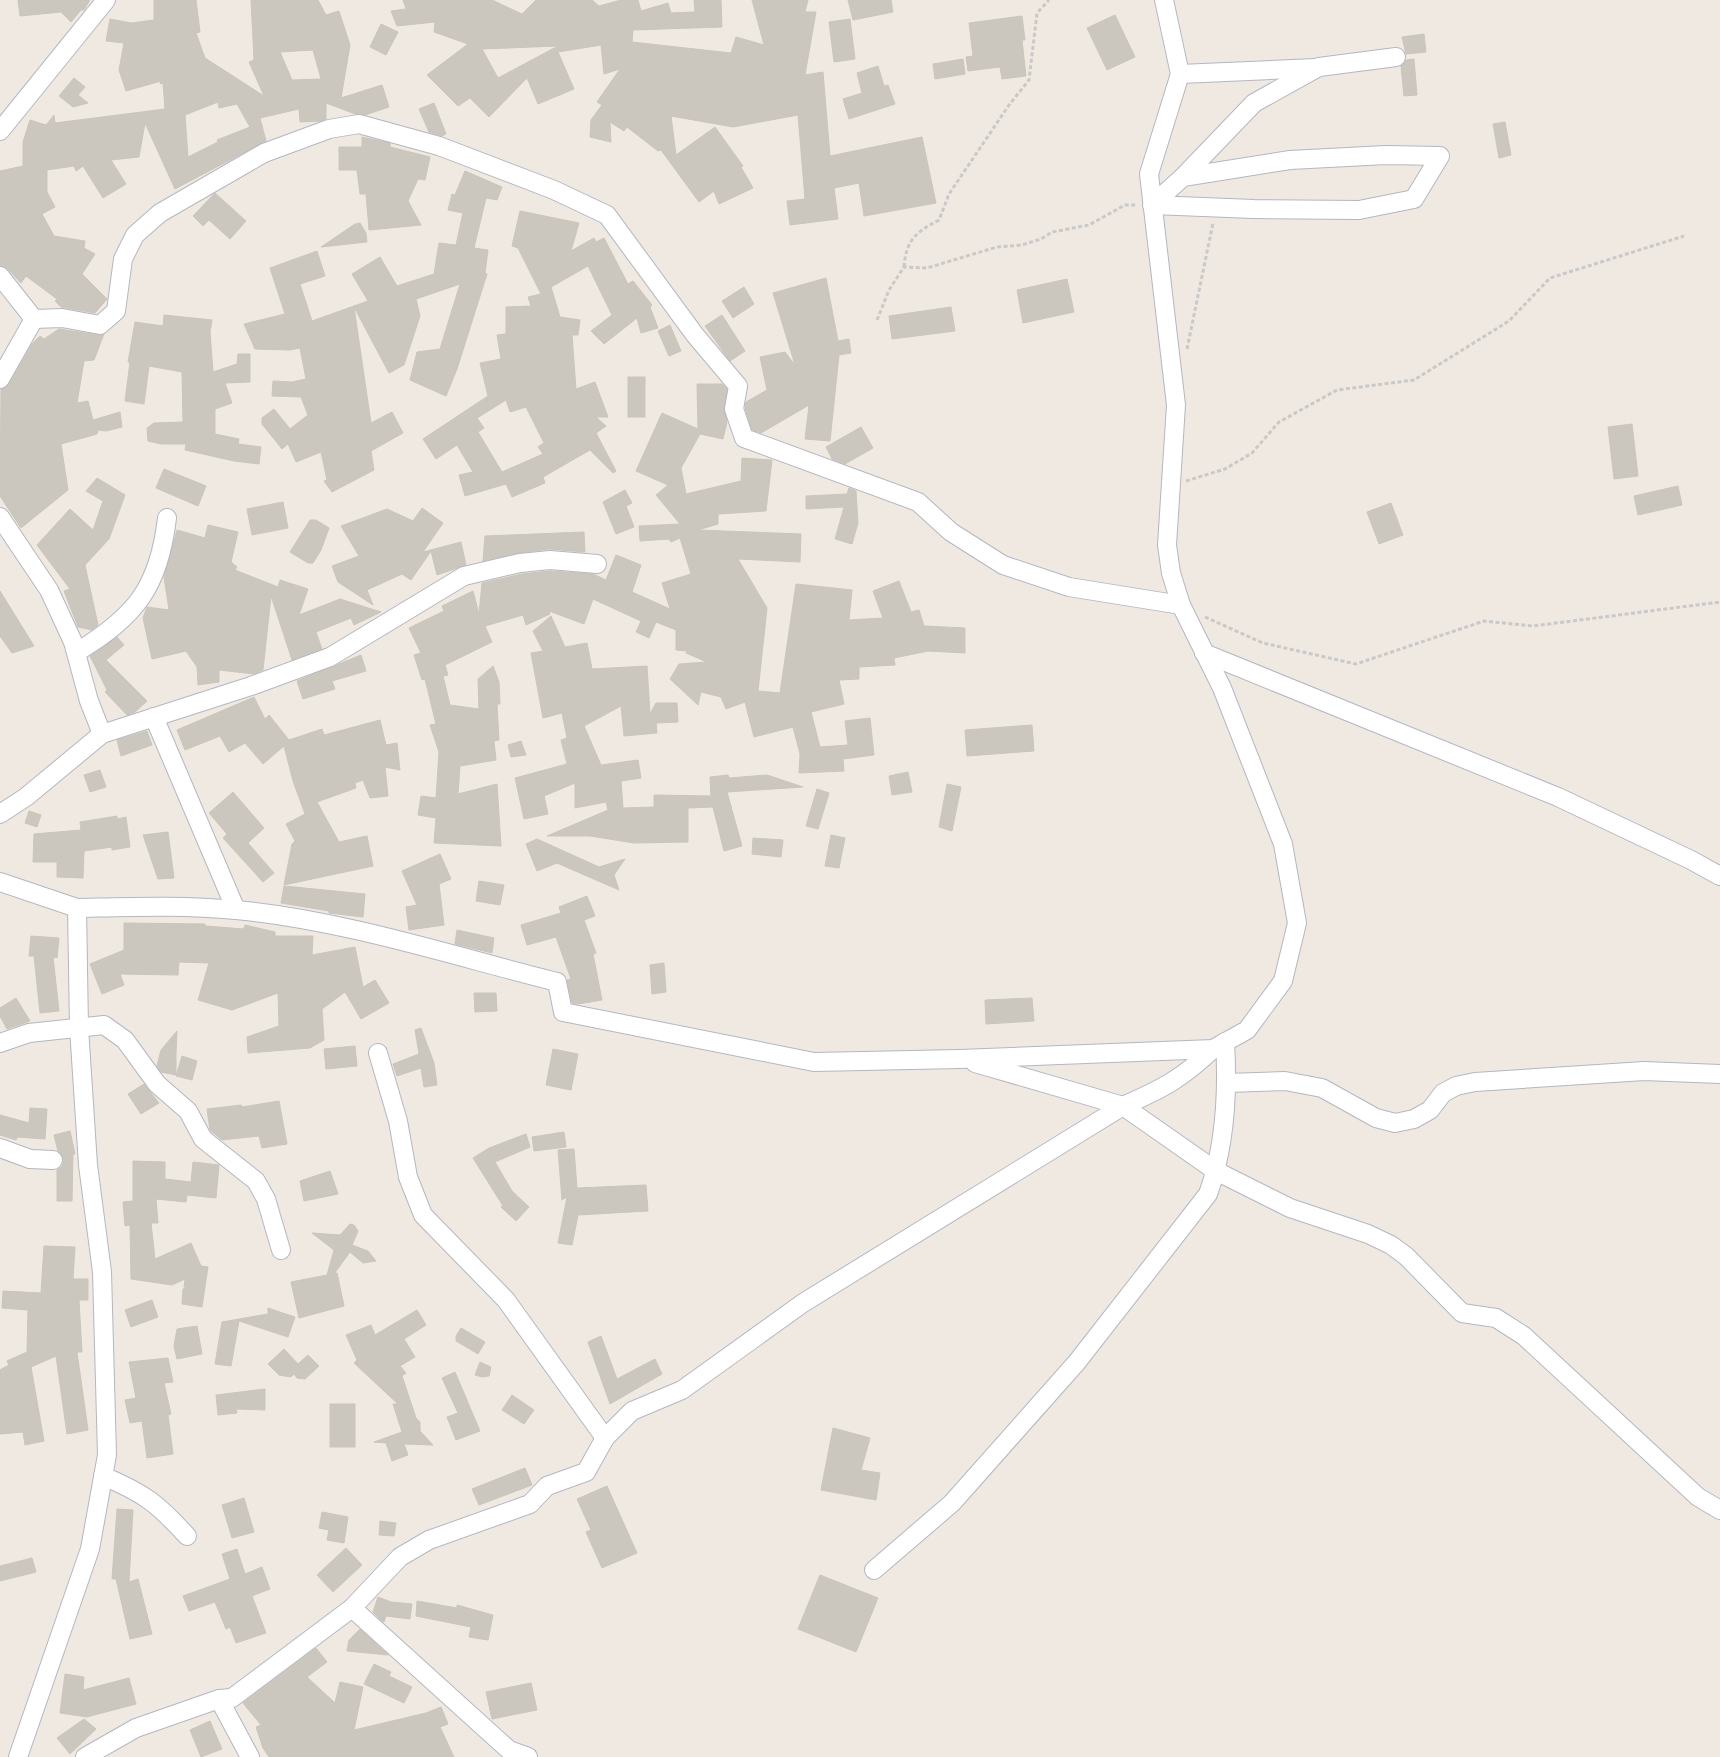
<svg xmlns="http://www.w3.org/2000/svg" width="1720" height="1757" viewBox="0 0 1720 1757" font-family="'IBM Plex Sans',sans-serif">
<rect width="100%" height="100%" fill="#efe9e1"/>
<!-- building -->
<g fill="#cbc7bf" stroke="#cbc5ba" fill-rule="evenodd">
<path d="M18 0H90L84 10H81L71 22 61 12 20 16Z"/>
<path d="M154 0H196L200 32 196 33 205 58 264 96 249 62 254 60 251 0H318L326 15 339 11 350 45 341 98 382 85 389 107 365 115 355 114 326 103V119L321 121 300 122 299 109 260 118 266 141 175 189 145 123 139 157 111 160 126 184 103 198 83 166 76 171 74 166 47 170V192L55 207 42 214 54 236 85 241 84 248 95 254 82 274 107 299 95 313 61 307 55 301 57 299 26 276 21 283 8 269 0 265V171L23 166V142L30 120 46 125 54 115 55 123 165 109 163 83 160 84 161 81 126 91 119 70 124 43 106 41 110 19 131 23 154 20ZM313 50 321 79 292 80 280 52ZM218 102 219 108 237 104 250 127 217 140 218 142 188 157 185 115Z"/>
<path d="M403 0H492L522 14 536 0H592L599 6 621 0H638L641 11 668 3 671 13 695 12 694 0H721L722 27 633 30 632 42 731 53 736 37 764 45 752 0H808L805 12H816L805 75 823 72 830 156 922 137 936 203 864 216 859 183 834 188 838 219 790 225 787 201 805 199 798 115 733 127 671 116 676 155 715 127 743 166 741 167 753 188 719 204 714 191 699 202 661 150 658 151 627 127 624 131 610 122 611 142 590 137 591 120 602 105 597 102 620 69 604 74 601 45 558 52 574 89 538 104 527 78 489 117 470 98 458 106 427 75 468 44 434 32 435 22 397 26 391 11 406 9ZM558 46 498 78 482 49Z"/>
<path d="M848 0H891L893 12 853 20Z"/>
<path d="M1115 15 1135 57 1107 70 1087 28Z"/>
<path d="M1022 16 1025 40H1022L1026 76 1002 79 1000 67 968 71 966 57 973 56 969 23Z"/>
<path d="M850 19 855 59 834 62 829 22Z"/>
<path d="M381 24 398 32 386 55 370 47Z"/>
<path d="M1424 34 1426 52 1406 54 1402 37Z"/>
<path d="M963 59 965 74 935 79 933 64Z"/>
<path d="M1414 59 1417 95 1404 96 1401 66 1406 60Z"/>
<path d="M878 66 884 86 888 85 895 104 849 119 843 99 862 93 857 73Z"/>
<path d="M74 78 85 87 78 95 88 103 73 107 59 96Z"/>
<path d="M434 103 446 134 442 136 429 132 419 109Z"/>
<path d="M1505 122 1511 155 1499 158 1493 124Z"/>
<path d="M362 137 390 143V147L430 157 425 180 418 179 408 201 421 225 369 230 366 194H360L357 170H339V147H362Z"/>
<path d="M465 171 502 187 497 200 486 198 474 248 488 250 485 273 487 274 457 369 446 396 410 380 417 352 440 349 460 284 416 299 420 316 404 365 389 373 354 307 371 423 392 412 403 433 371 451 374 470 332 492 324 481 327 480 321 452 296 462 288 444 282 449 262 424V418L274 409 290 429 308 415 301 397 272 396 273 381 292 382 306 379 300 348 290 350 255 349 244 324 285 314 270 268 317 251 325 276 300 284 312 321 368 301 352 274 380 257 397 286 434 274 439 243 456 245 463 213 448 210 452 194 455 195Z"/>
<path d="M215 193 246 221 230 239 209 220 203 226 193 216Z"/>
<path d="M520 211 579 223 571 251 594 238 596 242 604 238 628 284 633 281 652 305 650 307 658 328 641 333 637 318 604 344 591 331 612 315 588 266 551 287 560 317 580 320 578 335H572L576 389 595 382 608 417H596L606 426 596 433 616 471 613 473 590 450 543 477 545 483 512 497 506 484 465 496 459 475 473 472 457 445 436 459 423 439 488 396 480 363 501 359 497 335 506 334V307L531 306 528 297 541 294 518 248 512 246ZM506 400 510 412 526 407 544 443 538 447 543 454 502 472 478 432 484 428 477 418Z"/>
<path d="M360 223 366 233 367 242 321 247 355 224Z"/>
<path d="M826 278 838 341 849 339 851 353 839 355 830 441 805 439 809 405 761 433 752 430 745 408 746 402 767 390 760 357 785 352 795 365 773 293Z"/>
<path d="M1067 279 1074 312 1023 323 1017 290Z"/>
<path d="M744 287 754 304 733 318 722 301Z"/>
<path d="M951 307 955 331 892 339 889 316Z"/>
<path d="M164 315 212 320 210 332 213 372 237 364 238 354H250V382L225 383 232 403 215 409V434L239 439 238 444 261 447 259 464 234 461 185 450 186 444H161L148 441 147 428 154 423 183 422 182 372 149 366 144 404 125 401 130 362H128L135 322 163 326Z"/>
<path d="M722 315 745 351 730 361 705 326Z"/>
<path d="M670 325 681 351 669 356 658 331Z"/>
<path d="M59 329 98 335 104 334 94 360 84 361 77 403 88 401 93 420 120 412 122 427 106 431 98 430 97 434 61 444 68 490 21 528 0 496 1 389 9 384 32 344 40 336 44 339Z"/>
<rect x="628" y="377" width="17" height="40"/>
<path d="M697 384H722L727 389 724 408 727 422 723 439 700 434 681 468 686 494 741 481 742 458 772 460 766 511 718 514V524L698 530 801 534 800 562 738 559 767 608 758 691 780 693 796 584 852 590 849 620 883 618 873 591 899 581 911 612 919 610 924 626 965 628V653L928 651 894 658 895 665 859 667V679L839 680 844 704 811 712 820 747 848 745 845 721 870 718 874 755 843 759 844 771 799 773 800 754 793 727 754 737 745 702 726 709 721 697 701 692 698 705 670 679 679 664 707 662 686 653 687 651 676 650V630L656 622 649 638 636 632 641 621 593 599 584 624 549 611 550 614 526 625 523 615 485 626 492 642 445 665 448 675 443 676 450 705 479 709 478 679 493 666 499 682 500 704H497L499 740 494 741 496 760 460 766 458 794 497 784 501 846 434 843 436 818 418 815 421 796 436 798 439 752 430 725 436 724 425 679 422 680 414 655 421 653 409 628 444 611 442 606 473 591 479 614 482 583 522 574 550 571 593 574 606 580 616 555 641 565 632 592 670 609 662 583 691 574 680 538 671 542 669 539 640 541 639 526 680 524 656 495 668 485 636 471 662 413 698 429Z"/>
<path d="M1632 424 1638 476 1614 479 1608 427Z"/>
<path d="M861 427 873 448 845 464 832 459 826 447Z"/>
<path d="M164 469 206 486 198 506 156 488Z"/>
<path d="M97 478 125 495 109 539 85 565 98 625 92 630 78 627 64 591 70 589 37 545 70 509 93 530 103 501 86 491Z"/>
<path d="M1678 486 1682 505 1638 515 1634 496Z"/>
<path d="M849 488 856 491 858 523 852 544 835 539 844 507 806 509V496L847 494Z"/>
<path d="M625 490 632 503 626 506 634 527 616 534 603 502Z"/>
<path d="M283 502 288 528 252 535 247 509Z"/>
<path d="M1391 503 1403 535 1379 544 1367 512Z"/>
<path d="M422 508 443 523 423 552 461 542 466 565 437 575 431 551 411 580 402 574 367 590 373 605 338 582 332 566 359 556 341 526 387 509 413 521Z"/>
<path d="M310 520H316L329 528 321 550 313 563H308L290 552Z"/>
<path d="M208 525 238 532 231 562 237 567 235 570 278 587 280 580 308 589 299 615 340 599 381 612 354 625 351 618 316 632 322 649 292 660 271 596 263 670 254 674 219 670V682L198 685 197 667 186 651 152 659 143 618 147 607 169 610 164 577 177 530 205 538Z"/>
<path d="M584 532 585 552 549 549 518 553 483 561 485 536Z"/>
<path d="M0 591 34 646 12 653 0 636Z"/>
<path d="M551 616 565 647 587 643 592 669 647 666 650 714 656 703H677L678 722 656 723 657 733 624 736 621 706 584 726 601 765 638 760 641 778 621 781 623 808 654 807V795L711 796 710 777 728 775 729 778 767 775 803 787 727 792 742 846 724 851 713 807 688 808V842L634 843 590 836H547L608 810 606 802 575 808V783L544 796 548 814 524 819 515 778 567 764 561 740 567 738 562 713 543 718 531 653 543 651 533 631Z"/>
<path d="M117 637 124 645 106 660 147 701 135 712 127 715 105 692 107 690 90 656Z"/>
<path d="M361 655 366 671 332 681 335 689 303 699 297 681Z"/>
<path d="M254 697 265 719 269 715 289 740 322 729 324 735 380 720 386 745 397 743 400 770 385 767 388 796 370 798 363 780 355 783 356 788 317 802 339 842 367 836 373 866 284 885 292 844 295 841 286 824 305 814 293 781 284 746 263 764 245 743 229 752 220 736 185 750 177 730Z"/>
<path d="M1032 725 1034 751 967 756 965 730Z"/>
<path d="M147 731 152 745 121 756 117 740Z"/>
<path d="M521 741 526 755 511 757 508 745Z"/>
<path d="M100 770 106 787 90 792 84 775Z"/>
<path d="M908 772 912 792 892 795 889 776Z"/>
<path d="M947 784 961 787 952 831 939 827Z"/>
<path d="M817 789 829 793 818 829 806 826Z"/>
<path d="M233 792 264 828 248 843 274 873 263 882 223 838 227 834 209 813Z"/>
<path d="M29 811 41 815 37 827 25 823Z"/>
<path d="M117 816V819L126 817 130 847 112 850V847L84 851 83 878 57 877V862H33L34 834 81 830 80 822Z"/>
<path d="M168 832 174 878 158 879 143 835Z"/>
<path d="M831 835 845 838 839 868 825 866Z"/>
<path d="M753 838 783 840 781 857 752 854Z"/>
<path d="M537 839 599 867 625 859 614 875 619 890 557 863 537 871 526 844Z"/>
<path d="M440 854 451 879 439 884 444 925 409 930 406 907 417 905 402 871Z"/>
<path d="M479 881 504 885 500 905 476 901Z"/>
<path d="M284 886 365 894 363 917 329 913V911L281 903Z"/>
<path d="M587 896 595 916 584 920 596 953 593 954 602 1000 578 1004 572 1003 567 980 571 979 556 937 527 945 521 925 561 913 559 907Z"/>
<path d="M124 923 205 924V926L244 929 245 925 275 932V936H313L312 955 355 947 363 987 375 980 389 1003 361 1019 345 992 322 1009 324 1040 310 1048 248 1053 247 1037 279 1026 278 993 232 1010 198 1000 209 963 179 962 178 975 120 974 124 985 102 994 90 964 124 950Z"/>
<path d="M457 930 494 938 492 953 455 944Z"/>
<path d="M31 936 59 938 57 958 53 957 59 1011 40 1013 34 956H29Z"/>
<path d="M664 963 666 992 652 994 650 965Z"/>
<path d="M474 993H496L497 1011 475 1012Z"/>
<path d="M16 998 30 1021 7 1029 0 1016V1008Z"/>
<path d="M1032 998 1034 1021 986 1024 985 1000Z"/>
<path d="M421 1028 434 1063 437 1085 424 1087 421 1068 397 1076 393 1064 419 1054 415 1030Z"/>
<path d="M177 1031 176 1054V1075L161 1072 157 1066 161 1050Z"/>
<path d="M355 1046 357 1066 326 1069 324 1049Z"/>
<path d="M553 1049 578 1054 571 1090 546 1085Z"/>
<path d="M182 1056 197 1061 192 1080 176 1076Z"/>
<path d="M144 1084 159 1103 141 1114 128 1094Z"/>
<path d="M279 1101 287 1144 262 1148 259 1136 222 1140 210 1130 207 1109 241 1105 242 1107Z"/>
<path d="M30 1108 47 1109 45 1139 17 1137 16 1140 0 1135V1115L29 1123Z"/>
<path d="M70 1131 75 1154H73L72 1201H57V1170L62 1166 64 1160 58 1151 54 1135Z"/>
<path d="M564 1132 566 1147 534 1151 532 1137Z"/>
<path d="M526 1134 530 1147 495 1162 512 1191 529 1207 516 1221 501 1207 503 1206 473 1158 489 1148Z"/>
<path d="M574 1149 577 1188 646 1185 648 1211 578 1215 572 1245 558 1243 567 1197 562 1200 558 1150Z"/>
<path d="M133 1161 165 1162V1179L191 1182 193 1162 219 1165 216 1198 187 1195 186 1202 156 1199 158 1223H151L155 1259 191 1243 201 1266 208 1267 202 1307 182 1304 183 1289 188 1287H184L185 1279 172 1285 131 1279 130 1225 125 1226 123 1202 133 1201Z"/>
<path d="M330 1171 338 1194 304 1201 300 1181Z"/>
<path d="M350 1224 354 1225 358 1231 352 1245 368 1251 376 1261 363 1263 350 1252 334 1274 337 1273 344 1306 299 1318 291 1282 327 1275 334 1250 312 1233 340 1235Z"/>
<path d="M44 1246 75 1247 73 1279H88V1300H79L82 1352H77L88 1430 67 1434 56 1356 31 1367 44 1441 25 1445 23 1432 0 1434V1370L9 1365 7 1361 27 1352 28 1310 2 1308 3 1291 41 1293Z"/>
<path d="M152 1300 158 1317 131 1327 125 1310Z"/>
<path d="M268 1308 295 1317 288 1337 239 1321 231 1366 215 1364 222 1322 268 1314Z"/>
<path d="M417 1310 426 1325 404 1339 415 1357 400 1366 406 1373 402 1376 416 1418 420 1422V1431L433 1445 404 1444 408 1455 392 1461 386 1443 374 1442 402 1432 393 1404H398L354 1363 357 1360 346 1335 371 1325 375 1335Z"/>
<path d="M197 1326 202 1354 177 1359 174 1346 177 1329Z"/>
<path d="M461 1328 485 1342 478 1354 456 1341V1336Z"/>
<path d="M601 1336 617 1379 655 1359 662 1374 610 1404 588 1342Z"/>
<path d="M284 1349 298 1364 308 1355 319 1366 305 1379 297 1378 294 1374 291 1377 279 1375 268 1364Z"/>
<path d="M168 1358 173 1382 164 1383 171 1414 168 1415 173 1454 147 1458 142 1421 130 1423 125 1400 136 1398 129 1362Z"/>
<path d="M480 1362 491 1367 489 1376 482 1377 475 1375Z"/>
<path d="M455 1372 480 1431 456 1440 447 1417 458 1413 442 1378Z"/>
<path d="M265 1389V1410L236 1409 237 1413 218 1415 216 1395Z"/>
<path d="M512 1395 534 1410 524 1424 502 1410Z"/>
<rect x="330" y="1404" width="25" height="43"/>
<path d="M833 1428 870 1438 861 1470 880 1473 876 1500 821 1490Z"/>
<path d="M525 1468 532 1485 479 1505 472 1489Z"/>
<path d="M607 1486 637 1553 602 1568 586 1532 591 1530 577 1499Z"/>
<path d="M244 1498 254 1532 232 1538 222 1505Z"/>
<path d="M117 1509 133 1510 129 1582 138 1579 152 1634 130 1639 116 1579H112Z"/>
<path d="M322 1512 348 1517 344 1543 327 1540 329 1530 319 1528Z"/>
<path d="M380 1521 396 1523 394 1536 379 1535Z"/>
<path d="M346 1548 362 1565 333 1592 317 1575Z"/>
<path d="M237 1549 245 1574 262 1567 270 1589 252 1596 266 1633 236 1643 230 1627 226 1629 215 1602 189 1611 183 1596 230 1579 222 1554Z"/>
<path d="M32 1558 36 1572 0 1581V1566Z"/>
<path d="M820 1575 878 1598 856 1652 798 1629Z"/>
<path d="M378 1597 391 1602 412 1604 410 1619 386 1616 384 1622 382 1621 373 1612Z"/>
<path d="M417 1601 457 1608V1605L493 1615 488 1640 469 1637 471 1627 416 1616Z"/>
<path d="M360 1629 388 1655 347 1651 349 1640Z"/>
<path d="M316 1648 327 1662 307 1677 335 1703 340 1682 363 1687 354 1730 426 1713 441 1707 448 1724 440 1727 454 1757H269L263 1748 256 1727 261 1725 243 1703Z"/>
<path d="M374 1664 391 1672 389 1676 412 1687 404 1703 364 1684Z"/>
<path d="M65 1674 84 1677 83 1690 129 1678 136 1704 87 1717 60 1713Z"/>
<path d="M531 1683 537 1710 492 1719 486 1692Z"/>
<path d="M84 1719 96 1729 70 1754 57 1738Z"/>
<path d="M210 1721 222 1749 201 1757 190 1730Z"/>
</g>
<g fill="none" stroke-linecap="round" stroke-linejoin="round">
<defs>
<g id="minor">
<path d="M1180 74 1316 68"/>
<path d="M0 131 106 0"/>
<path d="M1386 155 1440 156 1414 199 1359 210 1254 209 1152 205 1183 177 1290 160Z"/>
<path d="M1183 177 1254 103 1319 67 1396 57"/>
<path d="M0 276 34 319 62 318 100 325 116 311 123 259 135 235 160 213 264 153 329 129 359 124 439 146 554 190 607 215 695 335 738 386 734 409 744 438 918 502 951 532 1003 565 1069 587 1181 605"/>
<path d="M0 379 34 319"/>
<path d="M0 517 49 590 73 642 89 701 102 734"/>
<path d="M77 652C136 616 159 587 167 518"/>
<path d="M1204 653 1558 797 1691 860 1720 876"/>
<path d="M154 717 236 910"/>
<path d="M0 814 26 797 102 734 251 686 330 657 464 576 520 563 550 560 597 564"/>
<path d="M0 882 77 908 79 1028 88 1165 102 1272 107 1455 90 1549 18 1757"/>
<path d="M77 908C130 907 183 905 236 910 343 920 453 956 557 982L563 1012 814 1062 960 1059 1213 1049 1247 1030 1283 981 1297 923 1283 844 1222 688 1181 605 1171 573 1167 545 1176 405 1149 174 1180 74 1164 0"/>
<path d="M0 1043 29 1033 104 1025 125 1040 157 1084 188 1111 203 1139 256 1181 266 1199 281 1250"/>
<path d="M378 1053 398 1121 408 1177 423 1215 506 1300 605 1438"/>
<path d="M975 1063 1123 1106 1216 1171 1290 1208 1368 1234 1391 1245 1406 1256 1462 1313 1496 1318 1524 1336 1698 1497 1720 1510"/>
<path d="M1227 1083 1285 1081 1322 1088 1376 1118 1395 1123 1414 1119 1430 1110 1443 1093 1456 1086 1475 1082 1644 1071 1720 1074"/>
<path d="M0 1148 30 1159 53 1160"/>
<path d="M103 1476C144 1493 158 1504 187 1536"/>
<path d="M874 1570 952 1503 1077 1362 1208 1194C1225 1147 1228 1092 1225 1042"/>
<path d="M352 1608 509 1750 528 1757"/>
<path d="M219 1699 250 1757"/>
<path d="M85 1757 136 1728 219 1699 232 1698 352 1608 400 1557 429 1540 530 1504 547 1486 586 1472 605 1438 632 1411 682 1390 803 1303 1123 1106C1164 1088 1181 1079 1213 1049"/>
</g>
</defs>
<!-- minor casing -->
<use href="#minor" stroke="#b4b7c1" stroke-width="20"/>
<!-- path -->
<g stroke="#c9c9c9" stroke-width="3" stroke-dasharray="4 2.5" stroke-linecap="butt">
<path d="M904 267C906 240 916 232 939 220L949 194 1009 105 1029 80 1037 13 1049 0"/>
<path d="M877 320 889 290 904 267 927 268 997 247 1022 245 1041 239 1052 232 1089 225 1125 205H1137"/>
<path d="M1187 349 1213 223"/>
<path d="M1186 481 1225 469 1252 453 1279 422 1337 390 1414 380 1509 321 1550 278 1684 236"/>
<path d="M1205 617 1263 643 1356 664 1484 621 1533 626 1720 602"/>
</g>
<!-- minor -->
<use href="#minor" stroke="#fff" stroke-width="18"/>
</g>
</svg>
